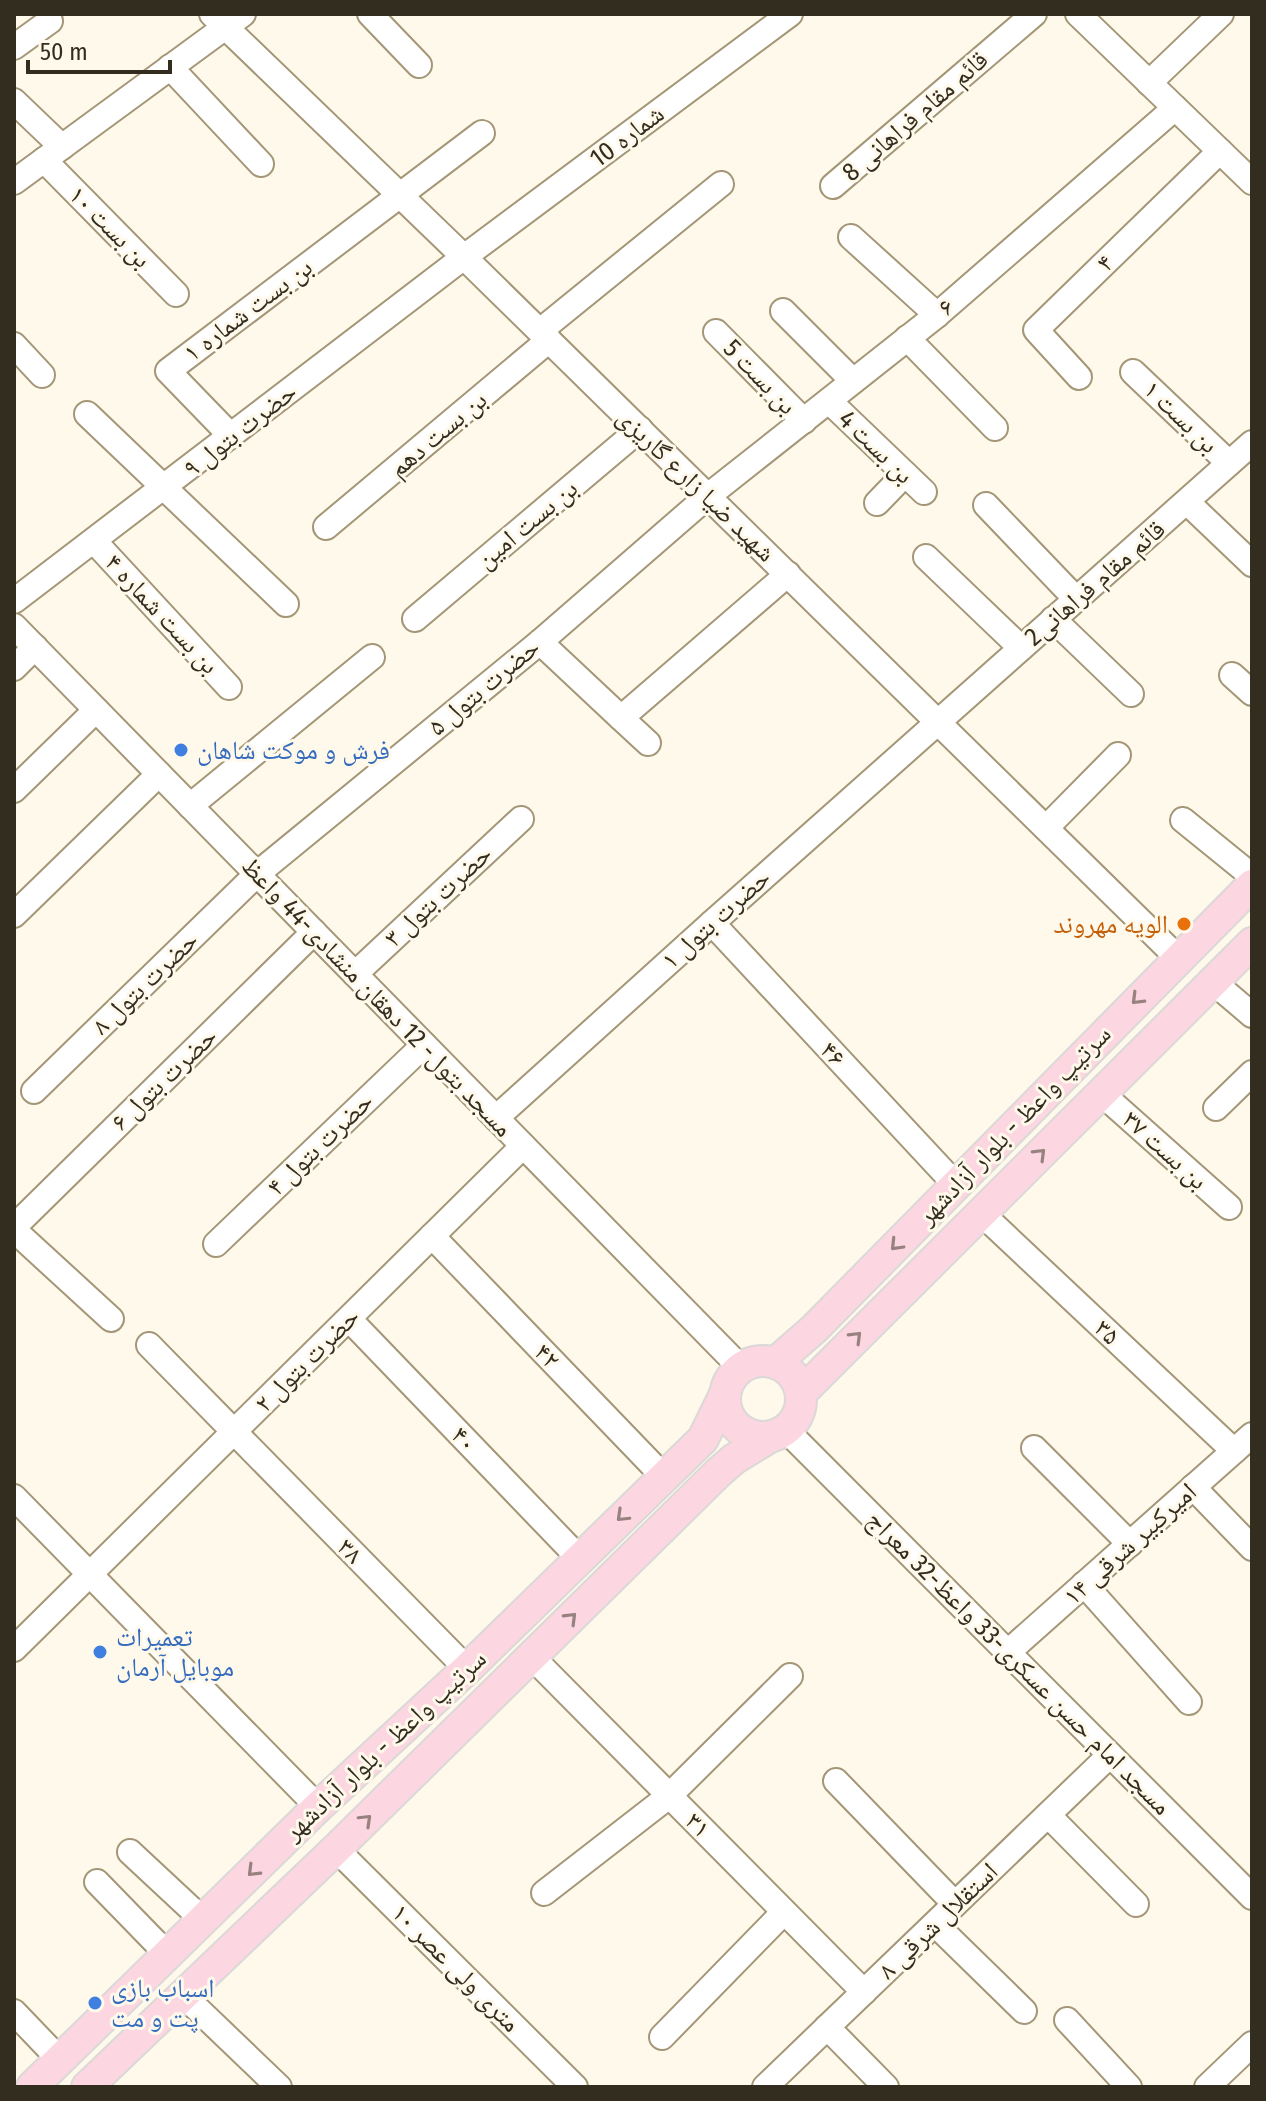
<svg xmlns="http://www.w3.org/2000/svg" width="1266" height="2101" viewBox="0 0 1266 2101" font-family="'Fira Sans Condensed','Noto Naskh Arabic',sans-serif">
<rect width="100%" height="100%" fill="#fff9eb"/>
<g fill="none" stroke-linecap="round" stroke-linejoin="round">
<defs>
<g id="minor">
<path d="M212 14 464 257 1178 958"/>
<path d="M370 14 419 65"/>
<path d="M1078 14 1252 182"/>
<path d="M14 47 50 21"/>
<path d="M170 67 261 164"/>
<path d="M1149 83 1221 14"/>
<path d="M14 101 62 147"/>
<path d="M44 160 176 294"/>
<path d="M14 182 243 14"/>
<path d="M833 186 1034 14"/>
<path d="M851 237 937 315"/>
<path d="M783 311 853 381"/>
<path d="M540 331 721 184"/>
<path d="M716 332 804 421"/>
<path d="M907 338 995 428"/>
<path d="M14 345 42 375"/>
<path d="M1133 372 1229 463"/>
<path d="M1079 377 1036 330 1220 151"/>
<path d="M829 401 924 492"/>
<path d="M87 414 286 604"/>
<path d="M231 436 168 371 482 133"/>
<path d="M1187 502 1252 564"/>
<path d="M877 503 905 474"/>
<path d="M986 505 1076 599"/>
<path d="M326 527 549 340"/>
<path d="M94 541 229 687"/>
<path d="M926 557 1021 648"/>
<path d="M14 601 464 257 790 14"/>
<path d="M415 619 640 429"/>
<path d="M1053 619 1131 694"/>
<path d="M14 626 740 1367"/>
<path d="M540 642 621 718 788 574"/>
<path d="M14 668 35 647"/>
<path d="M1232 675 1252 693"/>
<path d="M621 718 648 743"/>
<path d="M14 790 96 710"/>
<path d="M190 806 372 657"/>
<path d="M1183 820 1252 876"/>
<path d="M1046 828 1118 755"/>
<path d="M14 915 159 774"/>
<path d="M712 923 955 1184"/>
<path d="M355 974 521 819"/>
<path d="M1212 981 1252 1015"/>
<path d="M34 1091 257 874 540 642 708 496 937 315 1175 108"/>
<path d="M1101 1093 1229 1207"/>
<path d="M1216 1108 1252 1073"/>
<path d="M496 1118 712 923 1252 443"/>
<path d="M981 1213 1234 1451"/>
<path d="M14 1227 314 932"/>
<path d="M14 1230 111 1319"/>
<path d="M432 1236 663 1476"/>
<path d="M216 1244 424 1045"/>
<path d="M349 1319 579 1558"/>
<path d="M149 1345 467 1669"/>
<path d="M786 1430 1252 1897"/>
<path d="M1034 1448 1130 1544"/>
<path d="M1193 1487 1252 1548"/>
<path d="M14 1497 318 1807"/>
<path d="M1084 1584 1189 1702"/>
<path d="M14 1649 523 1146"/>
<path d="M1008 1652 1252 1435"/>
<path d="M532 1657 864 1992"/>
<path d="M836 1781 955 1904"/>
<path d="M1048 1815 1136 1904"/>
<path d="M336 1849 575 2087"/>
<path d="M130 1852 203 1920"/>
<path d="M97 1882 168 1955"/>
<path d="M544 1893 669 1796 790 1676"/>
<path d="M935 1924 1024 2011"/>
<path d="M182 1994 279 2087"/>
<path d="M14 2012 60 2060"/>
<path d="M1067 2020 1129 2087"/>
<path d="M827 2027 886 2087"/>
<path d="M662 2037 784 1912"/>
<path d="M765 2087 1110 1755"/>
<path d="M1207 2087 1252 2044"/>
</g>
<g id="major">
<circle cx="763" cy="1399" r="38"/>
<path d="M775 1363 814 1329 1252 885"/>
<path d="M801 1393 1252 943"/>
<path d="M32 2087 318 1807 467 1669 703 1439 725 1394"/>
<path d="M87 2087 336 1849 718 1473 734 1459 770 1437"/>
</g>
</defs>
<!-- minor casing -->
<use href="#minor" stroke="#a49676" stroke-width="28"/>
<!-- major casing -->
<use href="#major" stroke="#dad9d7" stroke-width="34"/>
<!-- minor -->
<use href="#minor" stroke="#fff" stroke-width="24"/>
<!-- major -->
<use href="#major" stroke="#fcd6e0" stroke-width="30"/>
</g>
<!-- one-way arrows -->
<defs><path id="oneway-chevron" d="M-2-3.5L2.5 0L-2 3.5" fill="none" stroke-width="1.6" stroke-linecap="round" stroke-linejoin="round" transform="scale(2)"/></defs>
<g stroke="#988280">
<use href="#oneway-chevron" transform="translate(1137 999) rotate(135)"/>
<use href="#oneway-chevron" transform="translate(1040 1154) rotate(-45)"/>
<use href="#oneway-chevron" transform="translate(896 1245) rotate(134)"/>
<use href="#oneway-chevron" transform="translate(856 1337) rotate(-45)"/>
<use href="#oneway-chevron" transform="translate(622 1516) rotate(136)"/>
<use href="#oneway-chevron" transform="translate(571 1618) rotate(-45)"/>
<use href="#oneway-chevron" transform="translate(366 1820) rotate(-44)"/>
<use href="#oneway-chevron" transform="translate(253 1871) rotate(135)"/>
</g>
<!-- markers -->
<g fill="#3f7fe0" stroke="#fff9eb" stroke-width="3">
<circle cx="181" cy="750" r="8"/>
<circle cx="100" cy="1652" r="8"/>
<circle cx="95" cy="2003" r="8"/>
</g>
<circle fill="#e8710a" stroke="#fff9eb" stroke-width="3" cx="1184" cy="924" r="8"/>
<g text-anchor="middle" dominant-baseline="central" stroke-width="6" stroke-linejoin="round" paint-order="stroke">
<!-- street labels -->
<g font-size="26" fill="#332d20" stroke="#fff9eb">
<text transform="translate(915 116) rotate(-41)">8 قائم مقام فراهانی</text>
<text transform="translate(627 136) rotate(-37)">شماره 10</text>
<text transform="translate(110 227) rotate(45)">بن بست ۱۰</text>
<text transform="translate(1105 263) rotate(-44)">۴</text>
<text transform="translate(946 307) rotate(-40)">۶</text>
<text transform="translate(248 310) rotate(-37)">بن بست شماره ۱</text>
<text transform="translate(760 377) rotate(46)">بن بست 5</text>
<text transform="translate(1181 417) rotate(44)">بن بست ۱</text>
<text transform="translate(240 430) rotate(-38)">حضرت بتول ۹</text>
<text transform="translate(438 434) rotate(-40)">بن بست دهم</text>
<text transform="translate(876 447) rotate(44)">بن بست 4</text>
<text transform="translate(696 485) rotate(44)">شهید ضیا زارع گاریزی</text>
<text transform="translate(527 524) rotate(-40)">بن بست امین</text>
<text transform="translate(1095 583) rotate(-41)">2قائم مقام فراهانی</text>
<text transform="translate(162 614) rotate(47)">بن بست شماره ۴</text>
<text transform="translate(484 687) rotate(-40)">حضرت بتول ۵</text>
<text transform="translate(438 896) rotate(-43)">حضرت بتول ۳</text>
<text transform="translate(716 919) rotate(-42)">حضرت بتول ۱</text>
<text transform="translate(145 983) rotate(-44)">حضرت بتول ۸</text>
<text transform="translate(377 997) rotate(46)">مسجد بتول- 12 دهقان منشادی-44 واعظ</text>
<text transform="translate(833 1054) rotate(47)">۴۶</text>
<text transform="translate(164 1079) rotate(-44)">حضرت بتول ۶</text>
<text transform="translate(1014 1125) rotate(-46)">سرتیپ واعظ - بلوار آزادشهر</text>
<text transform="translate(320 1144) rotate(-44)">حضرت بتول ۴</text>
<text transform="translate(1165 1150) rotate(42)">بن بست ۳۷</text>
<text transform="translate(1107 1332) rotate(43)">۳۵</text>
<text transform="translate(547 1356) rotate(46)">۴۲</text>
<text transform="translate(307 1360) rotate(-45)">حضرت بتول ۲</text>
<text transform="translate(464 1439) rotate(46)">۴۰</text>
<text transform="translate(1130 1544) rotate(-42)">۱۴ امیرکبیر شرقی</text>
<text transform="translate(350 1551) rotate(45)">۳۸</text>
<text transform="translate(1019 1663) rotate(45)">مسجد امام حسن عسکری-33 واعظ-32 معراج</text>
<text transform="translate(385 1745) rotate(-43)">سرتیپ واعظ - بلوار آزادشهر</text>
<text transform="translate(698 1825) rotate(45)">۳۱</text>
<text transform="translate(938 1921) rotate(-44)">استقلال شرقی ۸</text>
<text transform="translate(456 1968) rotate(45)">۱۰ متری ولی عصر</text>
</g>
<!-- shop labels -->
<g font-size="26" fill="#366cbe" stroke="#fff9eb" text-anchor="start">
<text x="197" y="750">فرش و موکت شاهان</text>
<text x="116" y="1637">تعمیرات<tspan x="116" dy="30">موبایل آرمان</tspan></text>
<text x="111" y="1988">اسباب بازی<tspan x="111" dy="30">پت و مت</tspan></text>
</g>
<!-- food labels -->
<g font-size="26" fill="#c56008" stroke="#fff9eb" text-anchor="end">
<text x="1168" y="924">الویه مهروند</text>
</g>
</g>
<!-- border -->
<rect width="1266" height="2101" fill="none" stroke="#332d20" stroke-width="32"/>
<!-- scale -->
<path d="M28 60v12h142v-12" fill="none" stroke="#332d20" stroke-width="4"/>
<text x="40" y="60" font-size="24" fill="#332d20" stroke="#fff9eb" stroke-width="6" paint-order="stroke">50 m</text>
</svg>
